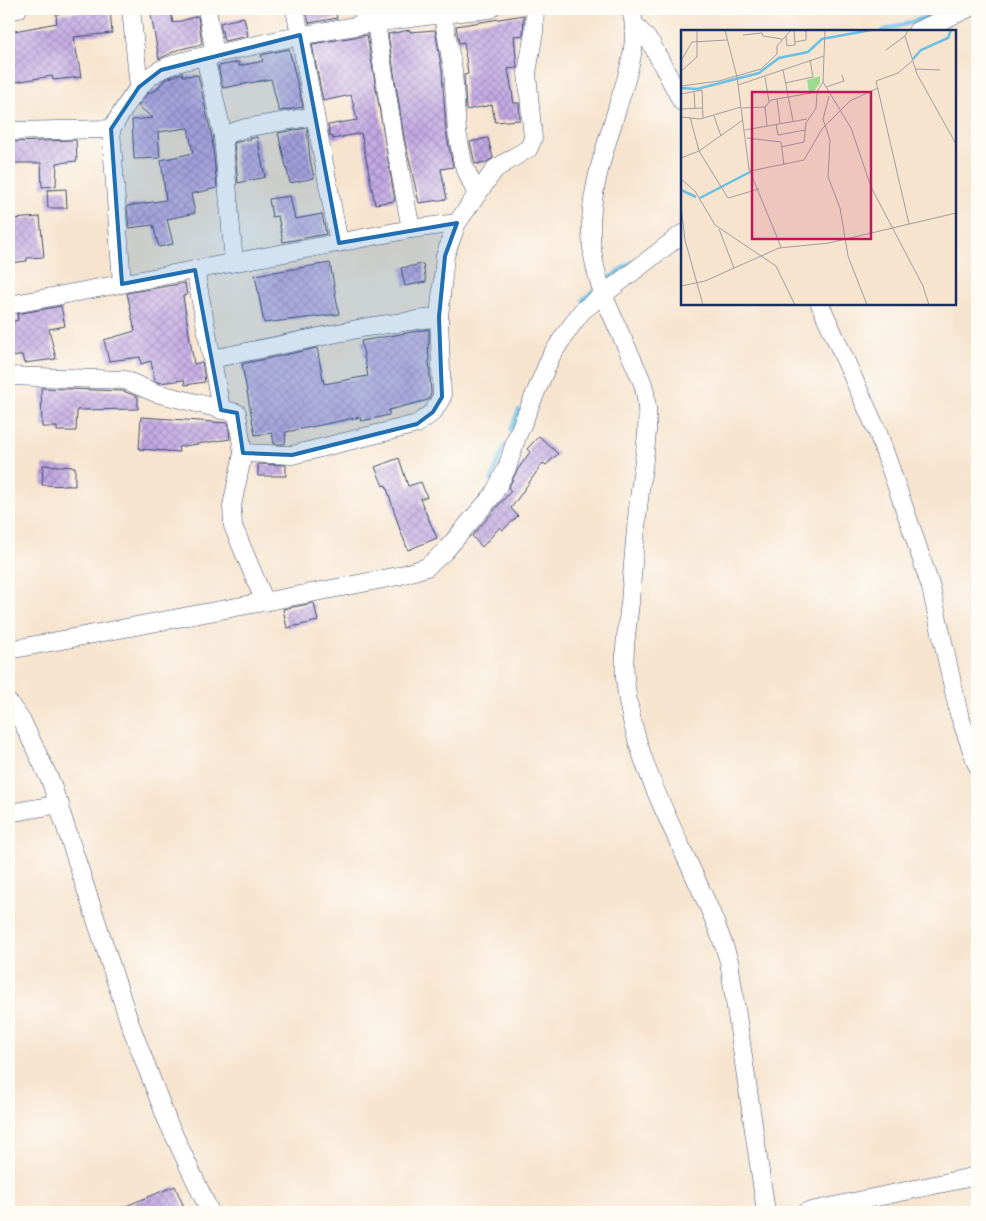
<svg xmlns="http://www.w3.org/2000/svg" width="986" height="1221" viewBox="0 0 986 1221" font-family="'Patrick Hand',sans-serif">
<defs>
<pattern id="building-cross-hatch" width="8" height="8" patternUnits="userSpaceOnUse" patternTransform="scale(1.25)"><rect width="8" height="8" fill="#c3a9e3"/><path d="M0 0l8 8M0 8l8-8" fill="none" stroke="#9e8abb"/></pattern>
</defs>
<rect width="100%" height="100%" fill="#fdfcf7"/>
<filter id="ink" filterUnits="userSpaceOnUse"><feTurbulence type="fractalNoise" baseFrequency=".02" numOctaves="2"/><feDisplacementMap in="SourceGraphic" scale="10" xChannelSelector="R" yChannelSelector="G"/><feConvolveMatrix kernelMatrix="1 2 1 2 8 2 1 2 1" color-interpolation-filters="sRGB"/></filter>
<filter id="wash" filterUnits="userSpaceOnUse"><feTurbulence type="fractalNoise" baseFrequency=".0096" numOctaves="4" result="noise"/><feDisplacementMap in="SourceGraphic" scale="20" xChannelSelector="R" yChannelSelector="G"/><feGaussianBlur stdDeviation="1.12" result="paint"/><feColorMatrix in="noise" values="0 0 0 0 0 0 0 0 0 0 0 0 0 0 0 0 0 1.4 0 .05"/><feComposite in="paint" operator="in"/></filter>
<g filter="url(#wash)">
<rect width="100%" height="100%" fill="#f7e4ce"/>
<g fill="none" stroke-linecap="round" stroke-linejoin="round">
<!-- stream -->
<g stroke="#68c1e5" stroke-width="4.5">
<path d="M882 31 931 16"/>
<path d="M604 282 632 262"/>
<path d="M583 300 596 289"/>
<path d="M511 430 519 410"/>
<path d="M491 481 505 445"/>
</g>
</g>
<g id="blocks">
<!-- building -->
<g fill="url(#building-cross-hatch)">
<path d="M110 9 112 33 74 37 81 77 53 80 52 76 9 83V32L57 23 56 14Z"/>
<path d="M306 9H335L337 18 309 23Z"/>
<path d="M171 12 173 23 198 16 202 44 177 50 159 59 151 15Z"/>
<path d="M524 15 523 35 514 36 517 68 508 69 514 103H519L520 120 495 122 492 105 466 110 464 75 468 74 464 42 459 43 456 26Z"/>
<path d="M244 17 248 36 224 41 220 23Z"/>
<path d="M410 30V32L435 30 442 71 446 132 453 167 441 169 447 199 419 203 404 137 388 34Z"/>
<path d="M367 35 395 201 375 204 361 133 333 139 332 136H330L328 125 357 120 351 95 323 101 312 44Z"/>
<path d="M289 49 303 107 279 111 271 79 223 88 218 66 239 62V66L263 61 261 55Z"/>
<path d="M182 73 183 76 198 75 212 138 217 188 191 194 195 213 167 219 173 244 159 247 153 225 129 228 127 206 166 200 161 160 193 153 188 128 158 132 160 158 134 159 132 120 153 118 138 106 148 93 156 90 164 80Z"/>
<path d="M307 128 310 159 314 178 290 183 278 133Z"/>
<path d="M257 137 265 177 238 183 234 143Z"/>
<path d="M488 138 493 158 487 162 475 164 470 142Z"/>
<path d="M76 140 77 161 57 163 56 186 42 187 41 163H9V142Z"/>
<path d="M66 189 67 208H48L47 190Z"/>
<path d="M290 196 295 219 322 214 326 234 283 242 278 216 272 217 269 199Z"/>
<path d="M40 217 44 257 27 258V261L10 263 9 251 12 250 10 219Z"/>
<path d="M330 263 339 314 264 323 255 275Z"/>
<path d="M423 264 426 282 405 286 401 268Z"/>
<path d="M185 283 187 295 183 296 194 364 202 362 205 382 185 385 184 380 159 383 155 381 151 361 141 364 140 357 109 361 104 340 135 331 127 293Z"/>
<path d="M61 306 65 326 49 329 56 359 24 363 22 355 9 358V323L18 320 17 314Z"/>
<path d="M429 329V344H428L431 394 428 400 389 410V415L376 418 361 421 360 417 286 432 285 444H274L272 433 255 435 242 364 317 348 324 384 368 376 361 341Z"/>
<path d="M41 388 123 391 138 397V409L77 410 76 431H57V427H42Z"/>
<path d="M141 417 228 423 230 439 178 447 179 452 139 449Z"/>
<path d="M539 436 558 454 546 465 543 463 511 508 518 516 503 530 500 527 482 547 472 536 511 491 508 488 518 469 530 452 527 449Z"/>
<path d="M399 458 408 486 421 482 427 497 420 499 437 538 408 550 400 530 386 485 383 486 375 467Z"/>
<path d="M258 464 286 465V476H258Z"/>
<path d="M43 465 75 467V486L42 485Z"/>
<path d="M314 603 318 621 287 628 283 609Z"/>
<path d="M175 1186 186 1212H111Z"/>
</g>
</g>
</g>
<g filter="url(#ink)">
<use href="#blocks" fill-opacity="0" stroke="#3c4a6f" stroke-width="1"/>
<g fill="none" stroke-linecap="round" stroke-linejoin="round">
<defs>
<g id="minor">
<path d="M131 9 139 87"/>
<path d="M207 9 215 55"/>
<path d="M295 9 339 243"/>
<path d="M363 9 365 24"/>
<path d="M631 9C640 43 627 76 617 109 606 146 591 187 591 227 589 283 623 334 643 384 652 415 645 451 641 482 636 522 633 562 630 603 627 628 623 653 625 678 634 780 699 865 729 961L766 1212"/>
<path d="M9 10 18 9"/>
<path d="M443 16 453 70 457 131 463 163 476 193"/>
<path d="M376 23 394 139 411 229"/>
<path d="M636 26 651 43 682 102"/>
<path d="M917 31 967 9"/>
<path d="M205 57 223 136 234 262"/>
<path d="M111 129 122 284"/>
<path d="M9 131 111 129C125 109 138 80 162 69 186 58 216 54 243 48 324 29 407 17 490 9"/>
<path d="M223 136 245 128 315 116"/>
<path d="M195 270 212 359 367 327 439 317"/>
<path d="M820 304 878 433 914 536 931 588 959 714 977 765"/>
<path d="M9 305 411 229 457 223"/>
<path d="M212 359 221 410"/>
<path d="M9 376 125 380 156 393 237 413 243 453 232 506 233 526 265 602"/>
<path d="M243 453 292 455 417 424 433 412 442 397 439 317 445 256 457 223 495 169 529 148 533 138 527 73 534 32 535 9"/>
<path d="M9 650 358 584 398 576 427 567 445 551 493 495 507 468 516 439 551 356 566 333 582 311 682 234"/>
<path d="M9 703 23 723 51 782 130 1024 167 1120 210 1212"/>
<path d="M9 813 60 804"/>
<path d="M806 1212 977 1176"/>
</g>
</defs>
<!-- minor casing -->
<use href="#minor" stroke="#3c4a6f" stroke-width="19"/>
<!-- minor -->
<use href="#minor" stroke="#fff" stroke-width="18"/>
</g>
</g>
<!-- marked area -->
<path fill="#1f6fb2" fill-opacity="0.2" stroke="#1f6fb2" stroke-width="4" stroke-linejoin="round" d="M300 35 339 243 457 223 445 256 439 317 442 397 433 412 417 424 292 455 243 453 237 413 221 410 195 270 122 284 111 129 139 87 161 70Z"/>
<!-- overview -->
<g transform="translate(681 30)">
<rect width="275" height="275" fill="#f7e4ce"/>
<path d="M139 46V53L133 61 128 62 126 50Z" fill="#9fdb8f"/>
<path fill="none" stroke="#68c1e5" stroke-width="2.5" d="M232 29 240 20 267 8 270 0M0 58 16 59 78 43 98 28 127 22 141 9 190 0M0 160 15 167M19 168 69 142"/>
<path fill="none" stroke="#9f9ca1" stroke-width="1" d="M44 0 56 47 68 139 100 217M144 0 142 52 170 98 190 157 242 256 248 275M227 0 224 6 236 44 275 114M62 5 81 3 82 6 101 9M105 6 106 16 114 15 113 0M114 12 125 10V1L118 0M205 20 224 6M0 31 11 12 46 10M235 39 259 40M102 40 112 91M0 41 16 27V0M84 47 88 72M104 53 132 47 129 30M57 55 143 26M0 56 38 51 80 39 96 24V16L110 0M145 57 163 51 161 45M13 61 14 78M0 64 21 60 22 88M148 66 142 89 149 110 147 147 159 178 167 226 186 275M96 69 99 93M84 77 86 96M61 78 84 77 90 70 136 62M0 79 21 78M33 86 40 106M0 87 19 89 60 77M9 87 18 121 47 168 78 159M95 94 97 105 124 100M64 100 126 89M66 108 100 112 103 135M100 117 123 112 125 93 135 78 136 62 142 52M0 128 18 121 62 90M69 141 123 130 141 99 169 71 197 58M0 149 14 161 34 195 95 236 114 275M0 176 4 210 22 275M228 194 195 51 217 43 231 31M38 199 53 238M0 256 24 251 98 218 148 213 275 183"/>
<path fill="#c2185b" fill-opacity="0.15" stroke="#c2185b" stroke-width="2.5" d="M71 62H190V209H71Z"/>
<rect width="275" height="275" fill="none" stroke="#1b2f5e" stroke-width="2.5"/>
</g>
<!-- margin -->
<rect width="986" height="1221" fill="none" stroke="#fdfcf7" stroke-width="30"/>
</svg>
